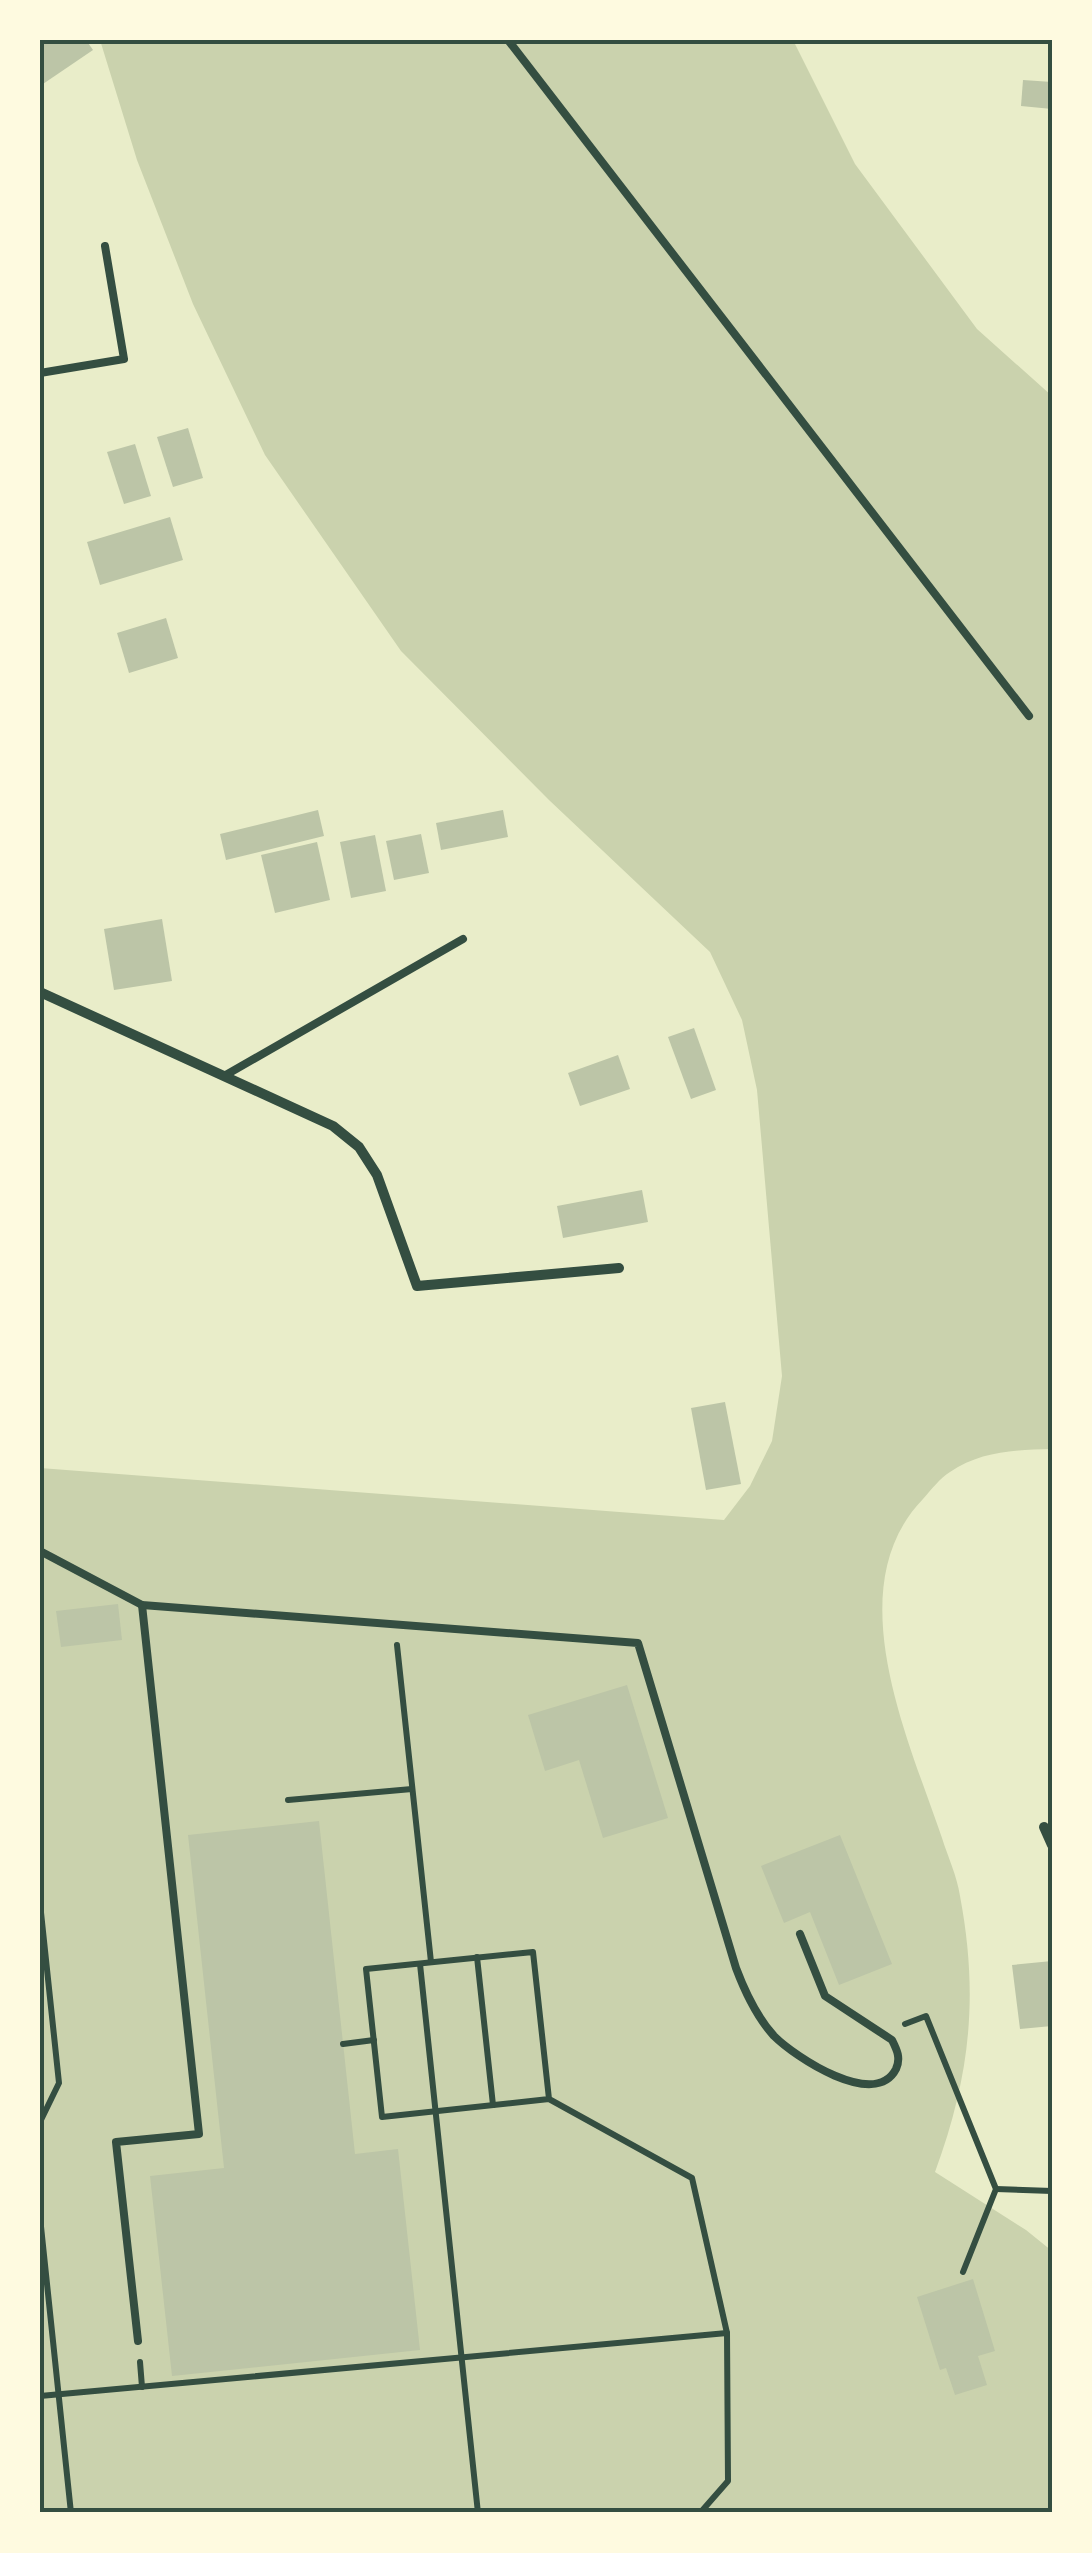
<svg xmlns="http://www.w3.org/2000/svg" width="1092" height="2553" viewBox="0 0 1092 2553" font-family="Literata,serif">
<rect width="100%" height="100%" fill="#e9edc9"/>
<!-- green -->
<path fill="#cad2ad" d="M100 40H793L855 164 977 329 1052 396V1449C1016 1450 981 1451 950 1472 940 1478 931 1490 923 1499 837 1588 909 1740 942 1838 948 1857 957 1876 960 1896 979 1997 970 2077 935 2172L1026 2230 1052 2251V2513H40V1468L724 1520 750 1486 772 1441 782 1376 757 1090 742 1020 710 952 549 800 401 651 265 455 193 304 137 160Z"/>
<!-- building -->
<g fill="#bcc5a7">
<path d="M40 40H86L93 50 40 86Z"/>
<path d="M1023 80 1052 82V109L1021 106Z"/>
<path d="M188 428 203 478 173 487 157 437Z"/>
<path d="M135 444 151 496 124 504 107 452Z"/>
<path d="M170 517 183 560 100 585 87 542Z"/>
<path d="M166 618 178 658 129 673 117 633Z"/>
<path d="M318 810 324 836 226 860 220 834Z"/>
<path d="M503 810 508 837 441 850 436 823Z"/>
<path d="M421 834 429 873 394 880 386 841Z"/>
<path d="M375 835 386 891 351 898 340 842Z"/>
<path d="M317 842 330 900 275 913 261 855Z"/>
<path d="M162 919 172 981 114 990 104 929Z"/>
<path d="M694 1028 716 1090 691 1099 668 1037Z"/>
<path d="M618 1055 630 1089 580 1106 568 1073Z"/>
<path d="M642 1190 648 1222 563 1238 557 1206Z"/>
<path d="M725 1402 741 1484 706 1490 691 1408Z"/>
<path d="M118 1604 122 1640 61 1647 56 1611Z"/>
<path d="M627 1685 668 1818 603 1838 579 1760 545 1771 528 1715Z"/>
<path d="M319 1821 355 2154 398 2149 420 2350 172 2376 150 2176 224 2168 188 1835Z"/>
<path d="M840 1835 892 1964 839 1985 810 1912 784 1923 761 1866Z"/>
<path d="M1052 1961V2026L1020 2029 1012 1965Z"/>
<path d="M973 2279 995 2351 978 2356 987 2385 955 2395 946 2368 940 2370 917 2297Z"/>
</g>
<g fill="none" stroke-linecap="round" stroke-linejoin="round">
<!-- path -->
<g stroke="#344e41" stroke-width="6">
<path d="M397 1645 431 1962"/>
<path d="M288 1800 412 1789"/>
<path d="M40 1903 59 2083 40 2122"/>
<path d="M477 1957 493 2105"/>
<path d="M420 1964 478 2513"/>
<path d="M905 2024 926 2016 996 2189 963 2272"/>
<path d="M343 2044 374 2040"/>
<path d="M549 2099 533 1952 366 1969 382 2117 549 2099 692 2178 727 2333 728 2481 700 2513"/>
<path d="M996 2189 1052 2191"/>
<path d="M40 2217 71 2513"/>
<path d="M140 2362 142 2387"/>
<path d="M40 2396 727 2333"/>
</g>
<!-- service -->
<g stroke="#344e41" stroke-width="8">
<path d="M508 40 1029 716"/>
<path d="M40 373 124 359 105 246"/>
<path d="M224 1076 463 939"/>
<path d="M40 1551 142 1605 638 1643 736 1968C745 1992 756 2016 774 2036 795 2057 875 2110 896 2069 901 2058 897 2050 892 2040L825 1996 800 1934"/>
<path d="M138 2341 116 2142 199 2134 142 1605"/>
</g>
<!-- minor -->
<g stroke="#344e41" stroke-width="10">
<path d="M40 992 333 1126 359 1147 377 1175 417 1286 619 1268"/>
<path d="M1044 1827 1052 1845"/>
</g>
</g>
<!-- border -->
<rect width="1092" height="2553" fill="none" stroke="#fefae0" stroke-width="85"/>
<rect x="42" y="42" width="1008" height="2468" fill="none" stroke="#344e41" stroke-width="4"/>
</svg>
